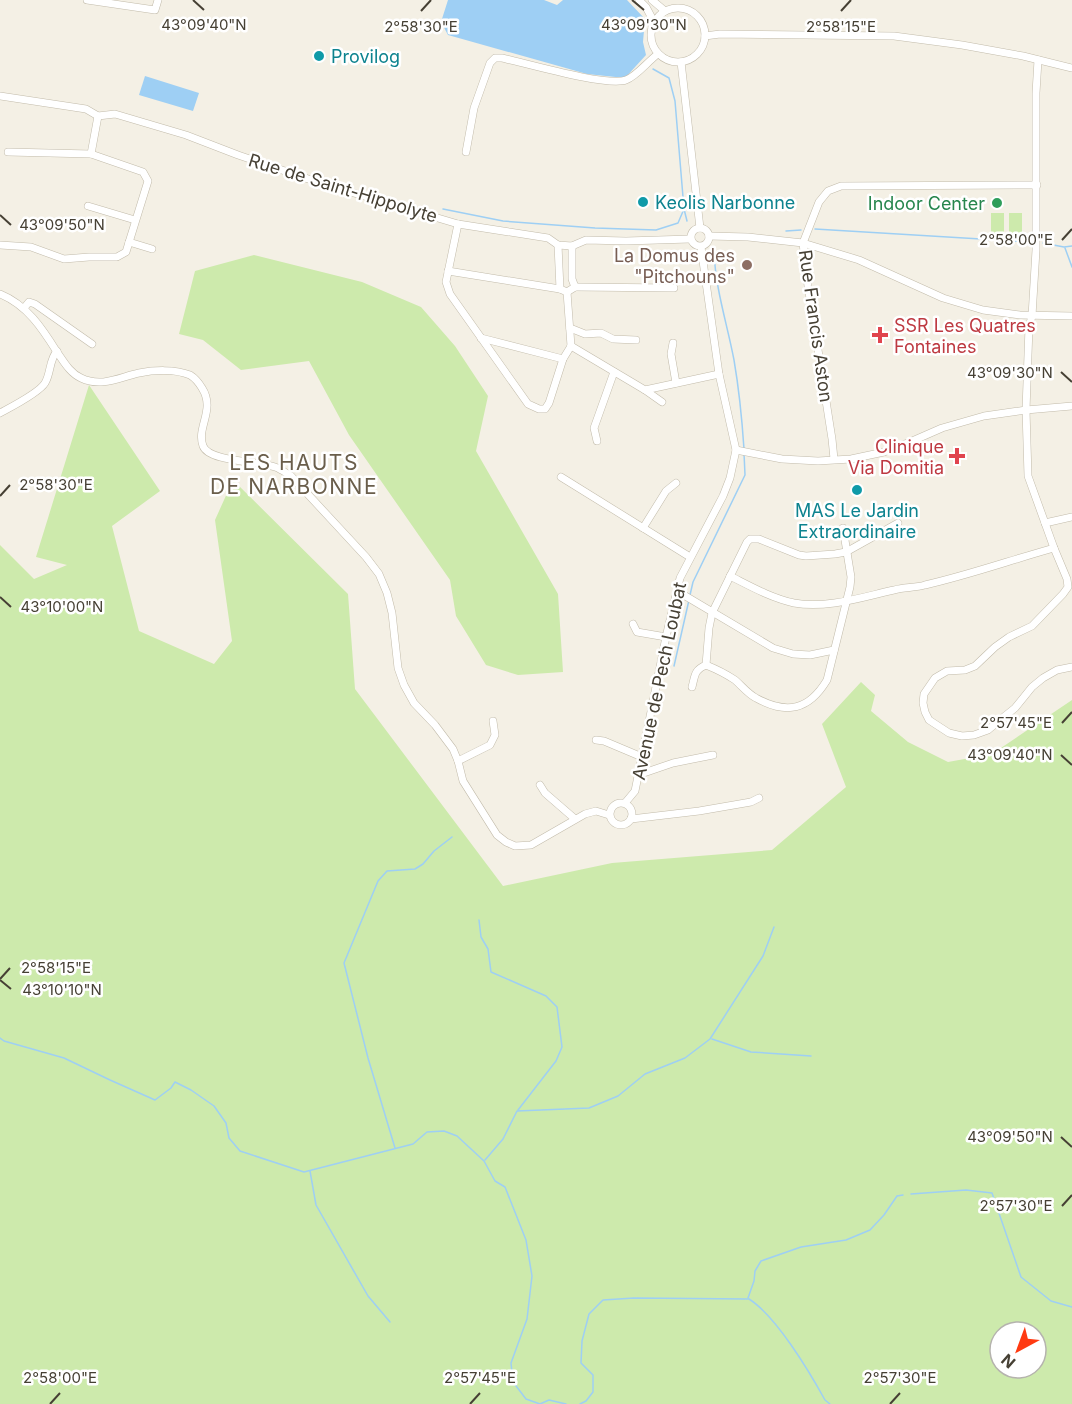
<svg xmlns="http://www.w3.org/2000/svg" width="1072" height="1404" viewBox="0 0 1072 1404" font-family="Inter,sans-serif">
<rect width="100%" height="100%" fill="#f4f0e5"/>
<!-- green -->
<g fill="#cdeaac" fill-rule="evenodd">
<rect x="991" y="213" width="13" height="21"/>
<path d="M1009 213H1022V234L1009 233Z"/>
<path d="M254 255 362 282 421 307 455 346 488 396 476 451 558 594 563 672 518 675 486 665 456 616 450 580 349 435 309 361 241 370 203 340 179 334 195 271Z"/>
<path d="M89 385 160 491 112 526 139 631 214 664 232 641 215 520 233 480 348 594 355 689 503 886 612 863 772 850 846 787 822 724 861 682 875 695 871 711 908 742 948 762 992 754 1072 700V1404H0V545L34 579 67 565 36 557ZM1000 1332H1036V1368H1000Z"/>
</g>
<!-- water -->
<g fill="#9ecff4">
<path d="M448 0H544L557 5 563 0H627L645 19 643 42 646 55 625 78 587 74 448 35 441 22Z"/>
<path d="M145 76 199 93 193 111 139 95Z"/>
</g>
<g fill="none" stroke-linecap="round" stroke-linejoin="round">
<!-- stream -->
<g stroke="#9ecff4" stroke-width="1.5">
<path d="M653 69 669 78 675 101 684 209 687 221"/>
<path d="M443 209 503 221 595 228 656 230 678 223 684 209"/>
<path d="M815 229 1029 242"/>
<path d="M786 231 801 230"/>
<path d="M1043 243 1064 247 1072 246"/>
<path d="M1065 248 1072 267"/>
<path d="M714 250C715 288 727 323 734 360 739 389 742 419 744 449"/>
<path d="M690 595 693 582 745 475 744 453"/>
<path d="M674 666 689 600"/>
<path d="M479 920 481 937 488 949 491 972 546 996 557 1007 562 1047 556 1061 518 1110"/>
<path d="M0 1038 4 1041 64 1058 110 1080 155 1100 171 1088 175 1082 191 1090 214 1106 226 1123 229 1138 240 1151 304 1172 413 1144 427 1132 444 1131 457 1136 484 1161 495 1181 505 1187 526 1240 532 1276 527 1319 511 1363 513 1382 526 1399 540 1404 549 1400 566 1404"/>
<path d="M712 1039 751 1052 811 1056"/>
<path d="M395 1148 368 1058 344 963 378 881 387 871 415 869 423 864 434 851 452 837"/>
<path d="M485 1160 503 1139 517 1111 589 1108 618 1096 645 1074 685 1058 710 1039 763 956 774 927"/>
<path d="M310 1171 316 1205 368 1296 390 1322"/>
<path d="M911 1194 966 1190 992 1193 1021 1277 1051 1301 1072 1307"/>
<path d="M748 1298 754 1281 755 1271 761 1261 801 1247 846 1240 870 1230 884 1215 897 1196 903 1195"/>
<path d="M749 1299C776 1316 809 1371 825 1400L830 1404"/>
<path d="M580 1404 586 1401 593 1392V1375L581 1363 582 1341 589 1314 603 1300 634 1298 748 1299"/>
</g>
<defs>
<g id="street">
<path d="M87 0 155 10 158 0"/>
<path d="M639 0 646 7 654 22"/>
<path d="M652 0 665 11"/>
<circle cx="678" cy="35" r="27"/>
<path d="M705 36 720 34 894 36 962 45 1023 56 1072 68"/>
<path d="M1038 60 1036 93V250L1032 316 1029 327 1026 410 1028 476 1054 548 1067 579 1068 587 1063 594 1032 626 1009 637 995 647 975 666 965 670 947 671 935 678 924 694 923 703 925 712 929 720 949 733 962 736 974 735 988 730 1000 720 1015 708 1032 687 1043 678 1057 670 1072 667"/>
<path d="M681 62 700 228"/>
<path d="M0 96 86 109 98 116 115 114 186 135 238 155 320 183 458 224 548 238 558 245 572 246 586 240 626 241 690 239"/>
<path d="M8 152 91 154"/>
<path d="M466 152 474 108 490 63 495 58H502C525 63 607 87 626 80 637 76 648 61 658 54"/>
<path d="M88 206 135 220"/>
<path d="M458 224 446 282 450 294 528 404 539 409H545L549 403 563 359 571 346"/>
<circle cx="700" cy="237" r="9"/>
<path d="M709 236 748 237 803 243 859 260 943 298 983 310 1020 315 1072 316"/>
<path d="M129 242 152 249"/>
<path d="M0 245 31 247 64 259 89 257H117L126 252 148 181 143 172 91 154 98 116"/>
<path d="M558 245 560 289 567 292 575 287 572 279V246"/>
<path d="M448 271 560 289"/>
<path d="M575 287 674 288"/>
<path d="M567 292 571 346"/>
<path d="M0 294C27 305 42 328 57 352 64 362 70 373 81 378 102 388 120 377 139 373 154 370 175 369 190 375 195 378 199 383 202 388 216 410 196 427 203 446 209 462 259 461 275 467 281 469 286 473 291 476L366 557 379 574 387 593 392 613 398 668 404 685 414 703 435 725 453 749 458 761 463 781 497 835 506 842 515 846 531 845 585 814 596 811 609 815"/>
<path d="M24 308 29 302 35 304 92 344"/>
<path d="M570 328 585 334 601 333 613 339 636 340"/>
<path d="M481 338 563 359"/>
<path d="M673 343 671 354 676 383"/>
<path d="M571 346 645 390 719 374"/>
<path d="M645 390 662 402"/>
<path d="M0 413C11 407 39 393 45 383 51 373 49 360 57 351"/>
<path d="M597 441 594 428 614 372"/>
<path d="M736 450 782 459 818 461 851 459 884 452 910 442 942 428 984 416 1026 410 1072 406"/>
<path d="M834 459 832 439 808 286 803 243 819 202 828 191 841 186 1037 185"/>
<path d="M561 477 690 557"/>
<path d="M1045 523 1072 517"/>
<path d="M643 528 666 491 676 483"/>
<path d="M730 576C750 586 771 598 794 603 827 609 862 597 894 590 904 587 915 588 925 585 969 575 1011 560 1054 548"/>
<path d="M677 591 773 648 793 654 810 655 834 650"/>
<path d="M633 624 637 632 666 637"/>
<path d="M706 665 709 628 712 613 747 542 750 539H759L799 555 806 556 835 554 846 552 898 523"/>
<path d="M692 687C695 676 694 670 706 665 716 669 726 674 735 680 742 686 748 694 756 698 787 715 809 710 827 680L850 587 851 577 843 528"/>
<path d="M596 740 604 741 642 757"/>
<path d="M458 761 490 745 495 735 493 721"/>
<path d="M638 775 673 763 713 755"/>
<path d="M540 785 545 793 575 819"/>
<circle cx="621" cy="814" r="11"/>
<path d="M625 803 635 791 666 637 680 578 723 496 730 478 736 450 719 374 701 247"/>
<path d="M631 819 699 811 751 802 759 798"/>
</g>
</defs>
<!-- street casing -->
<use href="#street" stroke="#c2bbaa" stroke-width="8"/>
<!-- street -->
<use href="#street" stroke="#fff" stroke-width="7"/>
</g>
<!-- ticks -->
<path fill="none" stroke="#464034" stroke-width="2" d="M193 0 204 10M632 0 644 10M421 11 431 0M841 11 851 0M0 215 11 225M1062 240 1072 229M1061 372 1072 382M0 496 10 485M0 597 11 607M1062 723 1072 712M1061 755 1072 765M0 979 10 968M0 980 11 989M1061 1137 1072 1147M1062 1206 1072 1195M50 1404 60 1393M470 1404 480 1393M890 1404 900 1393"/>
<!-- markers -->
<g fill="#0f9aa8" stroke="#fff" stroke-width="2">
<circle cx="319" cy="56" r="6"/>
<circle cx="643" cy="202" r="6"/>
<circle cx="857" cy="490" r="6"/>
</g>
<circle fill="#2e9e5b" stroke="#fff" stroke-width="2" cx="997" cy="203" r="6"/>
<circle fill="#8d6e63" stroke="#fff" stroke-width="2" cx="747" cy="265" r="6"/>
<g fill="#e0444e" stroke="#fff" stroke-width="2">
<path d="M877 326h6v6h6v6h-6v6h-6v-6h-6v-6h6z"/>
<path d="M954 447h6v6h6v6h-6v6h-6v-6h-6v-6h6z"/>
</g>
<g text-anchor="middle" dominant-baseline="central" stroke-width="5" stroke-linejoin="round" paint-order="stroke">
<!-- culture labels -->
<g font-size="18" fill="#0d838f" stroke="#fff" text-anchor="start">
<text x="331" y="56">Provilog</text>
<text x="655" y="202">Keolis Narbonne</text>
<text x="857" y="510" text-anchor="middle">MAS Le Jardin<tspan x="857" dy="21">Extraordinaire</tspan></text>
</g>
<!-- street labels -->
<g font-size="18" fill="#464034" stroke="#fff">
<text transform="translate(343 188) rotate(17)">Rue de Saint-Hippolyte</text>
<text transform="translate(816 326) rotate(82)">Rue Francis Aston</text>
<text transform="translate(659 681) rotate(-78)">Avenue de Pech Loubat</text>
</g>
<!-- leisure labels -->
<g font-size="18" fill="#27864d" stroke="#fff" text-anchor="end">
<text x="985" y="203">Indoor Center</text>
</g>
<!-- education labels -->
<g font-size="18" fill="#785e54" stroke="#fff" text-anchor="end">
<text x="735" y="255">La Domus des<tspan x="735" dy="21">"Pitchouns"</tspan></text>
</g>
<!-- health labels -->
<g font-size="18" fill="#be3a42" stroke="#fff" text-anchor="start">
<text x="894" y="325">SSR Les Quatres<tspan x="894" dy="21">Fontaines</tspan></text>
<text x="944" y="446" text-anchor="end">Clinique<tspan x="944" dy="21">Via Domitia</tspan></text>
</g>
<!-- quarter labels -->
<g font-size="21" letter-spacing="1.5" fill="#6a5e4b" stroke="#fff">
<text x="294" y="462">LES HAUTS<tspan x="294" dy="24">DE NARBONNE</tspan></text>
</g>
</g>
<g font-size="15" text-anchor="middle" fill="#464034" stroke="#fff" stroke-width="5" stroke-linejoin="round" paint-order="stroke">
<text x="204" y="30">43°09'40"N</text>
<text x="644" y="30">43°09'30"N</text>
<text x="421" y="32">2°58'30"E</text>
<text x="841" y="32">2°58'15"E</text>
<text x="62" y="230">43°09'50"N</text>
<text x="1016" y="245">2°58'00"E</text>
<text x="1010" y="378">43°09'30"N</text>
<text x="56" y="490">2°58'30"E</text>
<text x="62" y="612">43°10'00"N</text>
<text x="1016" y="728">2°57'45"E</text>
<text x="1010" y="760">43°09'40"N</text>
<text x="56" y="973">2°58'15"E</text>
<text x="62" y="995">43°10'10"N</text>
<text x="1010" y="1142">43°09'50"N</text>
<text x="1016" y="1211">2°57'30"E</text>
<text x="60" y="1383">2°58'00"E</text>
<text x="480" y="1383">2°57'45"E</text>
<text x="900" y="1383">2°57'30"E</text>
</g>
<!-- north arrow -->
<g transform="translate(1018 1350) rotate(221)"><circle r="28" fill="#ffffff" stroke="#b5b3ae" stroke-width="1.5"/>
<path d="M0-4.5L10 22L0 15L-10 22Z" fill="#ff3a11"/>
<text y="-9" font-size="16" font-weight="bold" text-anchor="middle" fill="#464034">N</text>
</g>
</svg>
